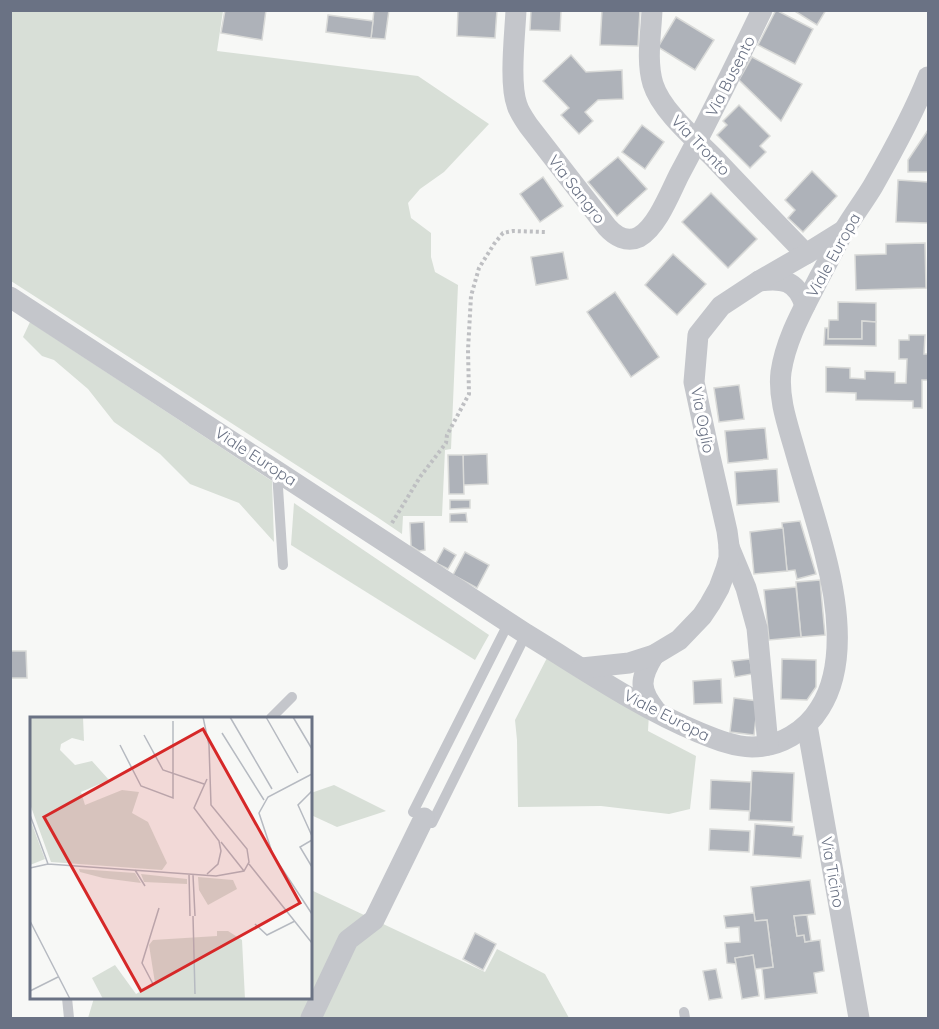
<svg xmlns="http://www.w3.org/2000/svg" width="939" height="1029" viewBox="0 0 939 1029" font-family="Quicksand,sans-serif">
<rect width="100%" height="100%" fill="#f7f8f6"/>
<!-- green -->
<g fill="#d8dfd7">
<path d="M10 11H223L217 51 418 76 489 124 444 172 420 189 408 203 411 218 431 233V257L435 272 458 285 451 449 445 450 442 516H403L402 534 377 517 11 281Z"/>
<path d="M30 322 272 481 274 542 239 503 190 484 160 454 114 422 88 389 54 360 42 356 23 337Z"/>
<path d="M294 503 489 635 475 660 291 545Z"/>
<path d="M548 656 649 714 648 731 696 756 690 809 669 814 601 806 518 807 517 740 515 720Z"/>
<path d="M334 785 386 811 337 827 311 815V793Z"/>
<path d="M311 890 485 972 497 949 545 974 569 1018H88L94 998H310Z"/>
</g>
<!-- building -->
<g fill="#aeb2b9" stroke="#d9dad8" stroke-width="1.5">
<path d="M225 10H266L262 40 221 33Z"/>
<path d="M374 10H389L385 39 371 38Z"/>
<path d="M458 10H497L495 38 457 36Z"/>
<path d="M531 10H561L560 31 530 30Z"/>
<path d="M602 10H640L638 46 600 45Z"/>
<path d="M776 10 813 29 795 64 758 45Z"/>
<path d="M793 10H826L817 25Z"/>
<path d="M328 15 373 21 371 38 326 32Z"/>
<path d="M676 17 714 40 695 70 658 47Z"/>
<path d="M571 55 586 72 622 70 623 99 598 100 585 112 593 121 579 134 561 115 569 108 543 81Z"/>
<path d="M752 57 802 84 781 121 739 80Z"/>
<path d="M739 105 770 136 760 146 766 152 750 168 717 135 727 125 723 121Z"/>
<path d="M642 125 664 142 645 169 622 152Z"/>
<path d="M928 130V172H908V160Z"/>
<path d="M618 157 647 189 617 216 588 182Z"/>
<path d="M812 171 837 196 803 232 788 218 795 210 785 200Z"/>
<path d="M543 177 563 206 540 222 520 194Z"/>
<path d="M898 180 928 182V223L896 222Z"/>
<path d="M711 193 757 239 728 268 682 222Z"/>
<path d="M925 243 926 288 856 290 855 255 886 254V244Z"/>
<path d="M563 252 568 279 536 285 531 257Z"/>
<path d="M673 254 706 284 677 315 645 285Z"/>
<path d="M615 292 659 357 631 377 587 312Z"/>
<path d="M838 302 876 303V322L862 321V339H828L829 320H838Z"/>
<path d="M862 321 876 322V346L824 345 825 328H828V339H862Z"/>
<path d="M909 335H925L924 354H928V380H922V408H913V401L856 400V393L826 392V367L850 368V378L865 379V371L895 372V383H906L907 359H899V340H909Z"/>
<path d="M739 385 744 419 719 422 714 388Z"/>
<path d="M765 428 768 459 728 463 725 431Z"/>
<path d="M487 454 488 484 463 485V455Z"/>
<path d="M448 455H463L464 494H449Z"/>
<path d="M777 469 779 502 737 505 735 472Z"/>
<path d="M450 500H470V508L450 509Z"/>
<path d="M466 513 467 522H450V514Z"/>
<path d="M800 521 816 574 797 579 795 570 787 571 782 523Z"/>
<path d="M424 522 425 550 419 551 411 546 410 523Z"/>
<path d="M783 528 787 571 754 574 750 532Z"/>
<path d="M444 548 456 555 448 569 436 563Z"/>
<path d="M465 552 489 565 477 588 453 575Z"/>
<path d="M820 580 825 635 801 637 796 582Z"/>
<path d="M796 587 801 637 769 640 764 590Z"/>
<path d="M10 651H26L27 678H10Z"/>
<path d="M750 659 752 674 735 677 732 661Z"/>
<path d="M782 659 816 660V687L807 700 781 699Z"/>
<path d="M721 679 722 703 694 704 693 681Z"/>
<path d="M734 698 758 701 754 735 730 732Z"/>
<path d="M752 771 794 773 792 822 749 820Z"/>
<path d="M711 780 751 782 750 811 710 809Z"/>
<path d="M755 824 794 827 793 835 803 836 801 858 753 855Z"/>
<path d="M710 829 750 831 749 852 709 850Z"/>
<path d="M810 880 815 914 794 916 797 936 804 935 805 942 820 940 824 971 814 973 817 993 765 999 762 969 773 967 767 920 755 921 751 887Z"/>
<path d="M754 913 755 921 767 920 773 967 755 969 753 955 735 958 736 964 727 963 725 943 740 942 739 927 726 928 724 916Z"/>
<path d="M807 915 811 941 805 942 804 935 797 936 794 916Z"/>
<path d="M475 933 496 944 483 970 463 959Z"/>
<path d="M753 955 759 996 742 999 735 958Z"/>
<path d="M716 969 722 998 709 1000 703 971Z"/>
</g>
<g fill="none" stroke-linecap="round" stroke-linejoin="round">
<!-- path -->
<path stroke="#bebfc2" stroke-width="4" stroke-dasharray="3 3" stroke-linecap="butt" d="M392 523 420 477 446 443 447 435 469 394 468 350 471 296 479 268 494 244 503 233 513 231 545 232"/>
<!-- lane -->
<g stroke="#c4c6cb" stroke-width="10">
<path d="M277 472 283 565"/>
<path d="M271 718 292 697"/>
<path d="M413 812 509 622"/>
<path d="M432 823 526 634"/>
<path d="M67 998 69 1018"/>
<path d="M684 1012 685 1018"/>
</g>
<!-- street -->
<g stroke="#c4c6cb" stroke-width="21">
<path d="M516 10C515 34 509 83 517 105 519 112 524 119 528 125L607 227C615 236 627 243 639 237 657 227 670 193 679 175 708 121 735 66 762 10"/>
<path d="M652 10C651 34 646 61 653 84 661 110 694 138 714 158 744 190 775 222 806 254"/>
<path d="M759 281C783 278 796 280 805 305"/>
<path d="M10 297 526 634C582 668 638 707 698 732 715 739 734 747 752 747 780 747 806 731 820 708 847 666 837 600 825 554 816 518 804 483 794 447 787 423 778 397 781 372 786 338 804 308 819 278 828 262 836 245 845 229 854 214 864 201 873 186 893 151 913 115 928 77"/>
<path d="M729 547 746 588 757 628 768 745"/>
<path d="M654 655C639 679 639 690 656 711"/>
<path d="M582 668 629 663 654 655 679 640 702 616 710 604 719 588 726 569 729 558V546L727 531 709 452 694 382 698 335 721 306 759 281 806 254 843 231"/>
<path d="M807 725 859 1018"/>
<path d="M311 1018 348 940 374 920 424 818"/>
</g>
</g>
<g text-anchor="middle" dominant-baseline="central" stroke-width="6" stroke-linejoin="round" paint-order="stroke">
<!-- street labels -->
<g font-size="16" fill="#6a7284" stroke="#fff">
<text transform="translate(730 76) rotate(-63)">Via Busento</text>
<text transform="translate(701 145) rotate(46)">Via Tronto</text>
<text transform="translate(577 189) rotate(52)">Via Sangro</text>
<text transform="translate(833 255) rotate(-61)">Viale Europa</text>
<text transform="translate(703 420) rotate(79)">Via Oglio</text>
<text transform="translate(256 456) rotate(33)">Viale Europa</text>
<text transform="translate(667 715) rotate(27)">Viale Europa</text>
<text transform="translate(833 872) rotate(80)">Via Ticino</text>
</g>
</g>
<!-- overview -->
<g transform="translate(30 717)">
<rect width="282" height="282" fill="#f7f8f6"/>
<path d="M0 0H53L54 24 42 21 31 27 30 33 45 48 62 44 79 63 51 75 55 88 92 73 109 75 102 96 118 105 137 146 132 153 21 145 0 87ZM0 102 15 142 0 148ZM49 152 105 156 111 166 73 161 50 155ZM111 157 157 162V167L114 165ZM168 160 203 163 207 172 178 188 169 173ZM187 214H198L212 223 215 282H73L62 261 85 248 106 277 125 266 119 228 123 223 187 219Z" fill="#d8dfd7"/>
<path fill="none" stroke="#b6bac1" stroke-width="1.5" d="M200 0 242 72M236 0 268 56M263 0 282 32M192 16 234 83M114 18 133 53 174 67M90 28 111 69 143 81V4M282 57 238 80 229 96 243 138 282 197M282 74 268 88 282 119M0 98 18 147M282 123 270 130 282 150M191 125 214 154M219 147 282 226M0 151 18 147 186 159 214 154 219 145 217 132 181 88 179 28 173 0M105 153 115 169M159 157 160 199M177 157 188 147 191 134 189 124 164 91 177 62M163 158 165 199M163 199 165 277M0 204 40 282M225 207 237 218 265 204M123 267 112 246 129 191M0 274 28 260"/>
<path fill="#d62828" fill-opacity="0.15" stroke="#d62828" stroke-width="3" d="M173 12 270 186 111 274 14 100Z"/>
<rect width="282" height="282" fill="none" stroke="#6a7284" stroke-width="3"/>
</g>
<!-- border -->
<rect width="939" height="1029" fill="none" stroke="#6a7284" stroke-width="24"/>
</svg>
